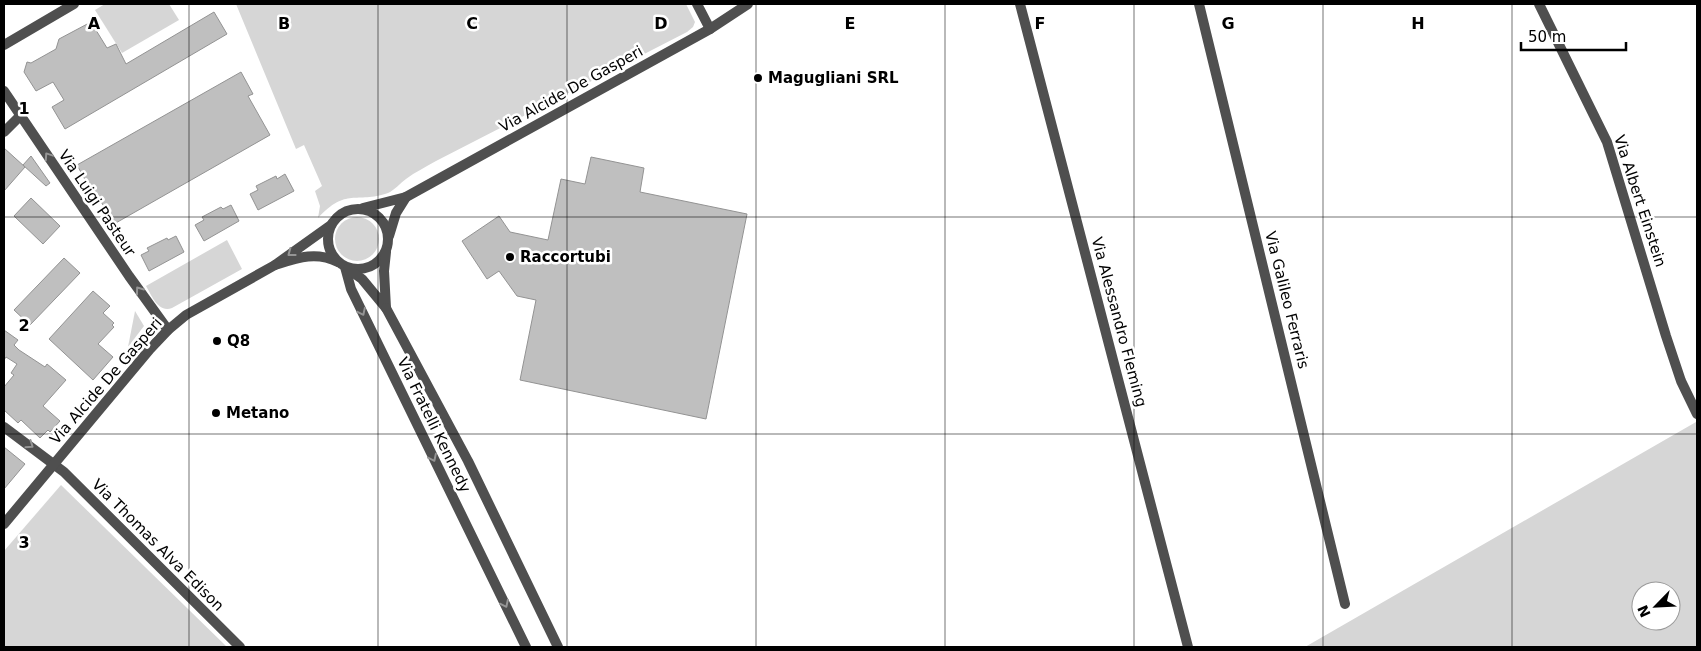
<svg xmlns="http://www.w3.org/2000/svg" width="1701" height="651" viewBox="0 0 1701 651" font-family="'DejaVu Sans',sans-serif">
<rect width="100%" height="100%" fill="#fff"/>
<!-- green -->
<g fill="#d6d6d6" fill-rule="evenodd">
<path d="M105 4H169L179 20 122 53 95 10Z"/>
<path d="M236 4H686L695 22 693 27 687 32 436 161C426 167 415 172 406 179 400 183 395 190 388 193 355 204 347 187 318 218L320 206 315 191 322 186 304 145 296 149Z"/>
<circle cx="357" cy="239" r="22"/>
<path d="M227 240 242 269 172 308C158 313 152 296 146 286Z"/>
<path d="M135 311 144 326 128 347Z"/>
<path d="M1696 422 1697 425V647H1305ZM1641 591H1671V621H1641Z"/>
<path d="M61 485 227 647H4V551Z"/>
</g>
<!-- building -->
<g fill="#bfbfbf" stroke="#939393">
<path d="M214 12 227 34 65 129 52 107 64 100 53 82 36 91 24 72 27 62 31 63 56 49 59 39 91 22 107 48 116 44 126 64Z"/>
<path d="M241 72 253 94 248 96 270 135 114 224 92 186 89 187 77 165Z"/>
<path d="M4 148 25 167 4 191Z"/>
<path d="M31 156 50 183 46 186 23 165Z"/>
<path d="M591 157 644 168 640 192 747 214 706 419 520 380 536 300 517 296 499 271 487 279 462 241 499 216 510 232 548 240 561 179 585 184Z"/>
<path d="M285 174 294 191 258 210 250 194 258 190 256 186 276 176 277 179Z"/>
<path d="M31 198 60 226 43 244 14 216Z"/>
<path d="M231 205 239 221 204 241 195 225 204 220 202 217 221 207 223 209Z"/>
<path d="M176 236 184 252 149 271 141 255 149 251 147 248 167 238 168 240Z"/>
<path d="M64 258 80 273 30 325 14 310Z"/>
<path d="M93 291 110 306 103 313 114 323 112 325 114 327 98 344 113 357 93 380 49 339Z"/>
<path d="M4 330 18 340 14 345 19 350 45 367 47 364 66 380 43 406 60 421 50 432 48 430 40 438 21 420 18 423 4 410V387L14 375 11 373 17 364 6 357 4 360Z"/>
<path d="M4 447 25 464 4 489Z"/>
</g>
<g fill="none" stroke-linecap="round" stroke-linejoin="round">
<!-- minor -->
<g stroke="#4f4f4f" stroke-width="10">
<path d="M697 4 710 29"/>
<path d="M1020 4 1188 647"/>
<path d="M1199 4 1345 604"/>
<path d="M1539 4 1607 142 1666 336 1681 381 1697 414"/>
<path d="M4 45 74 4"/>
<path d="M4 91 129 276 168 330"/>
<path d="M4 132 21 115"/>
<path d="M406 197 710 29 748 4"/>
<path d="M363 208 406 197 396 213 389 236"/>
<circle cx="358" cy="239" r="30"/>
<path d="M331 225 275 265C297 258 316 251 338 262"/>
<path d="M345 267 351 289 526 647"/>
<path d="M348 269 362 279 386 308 384 271 386 252"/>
<path d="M386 308 468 461 558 647"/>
<path d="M4 427 64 472 240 647"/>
<path d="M4 524 150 349 168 330 186 315 275 265"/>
</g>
</g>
<!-- one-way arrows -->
<defs><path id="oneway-chevron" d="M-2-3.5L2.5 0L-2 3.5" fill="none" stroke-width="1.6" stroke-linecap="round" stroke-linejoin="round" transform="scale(1.25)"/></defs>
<g stroke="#959595">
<use href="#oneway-chevron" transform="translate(48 156) rotate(-124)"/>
<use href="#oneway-chevron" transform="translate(291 253) rotate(143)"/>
<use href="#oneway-chevron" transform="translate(139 290) rotate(-126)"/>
<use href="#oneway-chevron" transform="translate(362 312) rotate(64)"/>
<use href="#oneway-chevron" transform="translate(30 445) rotate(35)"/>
<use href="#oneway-chevron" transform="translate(433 458) rotate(64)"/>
<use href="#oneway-chevron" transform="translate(505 604) rotate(64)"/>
</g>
<!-- grid -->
<path fill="none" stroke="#000" stroke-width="1" stroke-opacity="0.55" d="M189 4V647M378 4V647M567 4V647M756 4V647M945 4V647M1134 4V647M1323 4V647M1512 4V647M4 217H1697M4 434H1697"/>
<!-- markers -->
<g fill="#000" stroke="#fff" stroke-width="2">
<circle cx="758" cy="78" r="5"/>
<circle cx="510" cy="257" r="5"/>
<circle cx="217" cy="341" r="5"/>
<circle cx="216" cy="413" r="5"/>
</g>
<g text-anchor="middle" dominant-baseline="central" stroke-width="5" stroke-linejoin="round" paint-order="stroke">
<!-- poi labels -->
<g font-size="15" font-weight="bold" fill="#000" stroke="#fff" text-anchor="start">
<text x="768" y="78">Magugliani SRL</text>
<text x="520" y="257">Raccortubi</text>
<text x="227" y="341">Q8</text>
<text x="226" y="413">Metano</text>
</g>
<!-- street labels -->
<g font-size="15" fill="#000" stroke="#fff">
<text transform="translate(571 89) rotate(-29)">Via Alcide De Gasperi</text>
<text transform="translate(1640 201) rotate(72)">Via Albert Einstein</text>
<text transform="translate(97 203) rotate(56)">Via Luigi Pasteur</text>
<text transform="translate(1287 300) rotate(76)">Via Galileo Ferraris</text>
<text transform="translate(1119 322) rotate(75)">Via Alessandro Fleming</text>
<text transform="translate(106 381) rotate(-49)">Via Alcide De Gasperi</text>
<text transform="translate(434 425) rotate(64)">Via Fratelli Kennedy</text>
<text transform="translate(158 545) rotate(45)">Via Thomas Alva Edison</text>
</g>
</g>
<g font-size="16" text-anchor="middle" font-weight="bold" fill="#000" stroke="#fff" stroke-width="5" stroke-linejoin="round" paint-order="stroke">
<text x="94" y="29">A</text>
<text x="284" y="29">B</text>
<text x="472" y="29">C</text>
<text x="661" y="29">D</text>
<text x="850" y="29">E</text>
<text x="1040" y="29">F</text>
<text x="1228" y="29">G</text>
<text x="1418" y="29">H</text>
<text x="24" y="114">1</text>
<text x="24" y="331">2</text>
<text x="24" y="548">3</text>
</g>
<!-- border -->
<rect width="1701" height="651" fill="none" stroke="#000000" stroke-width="10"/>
<!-- north arrow -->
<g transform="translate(1656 606) rotate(246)"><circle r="24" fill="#ffffff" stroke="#999999"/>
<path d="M0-4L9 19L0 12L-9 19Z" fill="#000000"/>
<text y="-8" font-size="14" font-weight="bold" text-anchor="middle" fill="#000000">N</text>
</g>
<!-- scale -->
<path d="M1521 42v8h105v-8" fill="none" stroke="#000000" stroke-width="2.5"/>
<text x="1528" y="42" font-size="15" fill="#000000" stroke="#ffffff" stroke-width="4" paint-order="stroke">50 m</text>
</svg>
